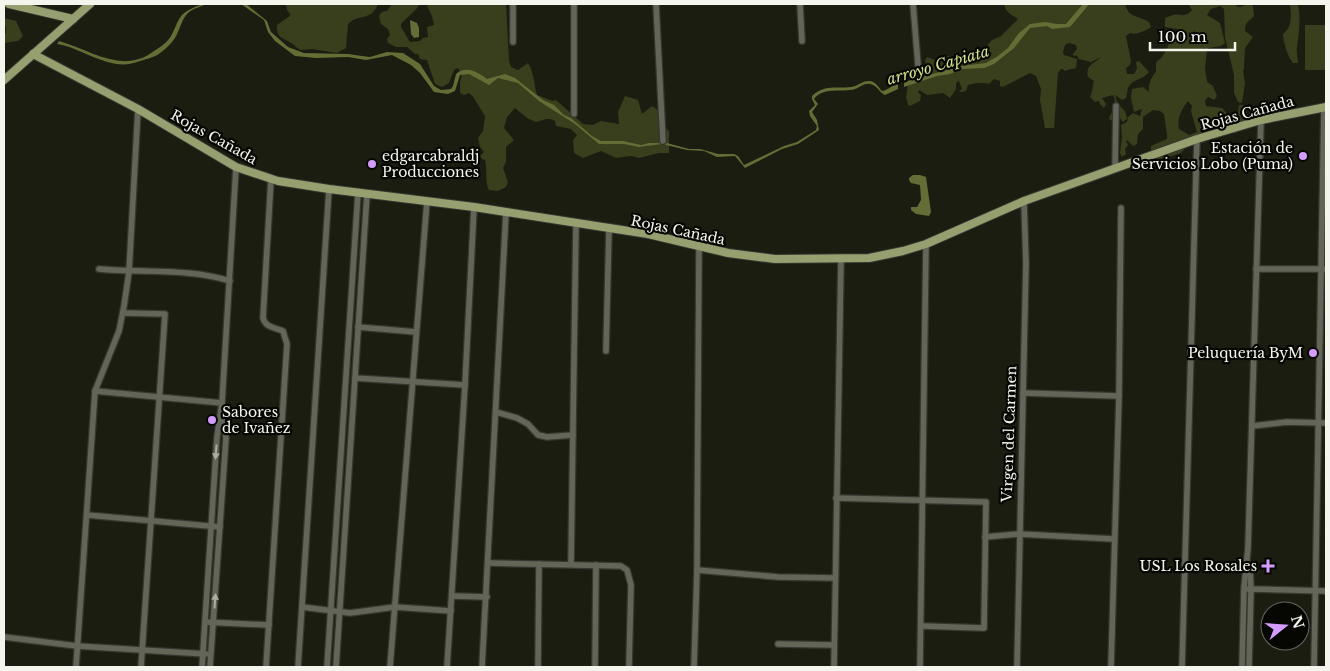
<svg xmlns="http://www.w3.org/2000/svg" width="1330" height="671" viewBox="0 0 1330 671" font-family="'Libre Baskerville',serif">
<rect width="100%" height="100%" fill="#1b1d11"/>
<!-- green -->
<g fill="#393e1c" fill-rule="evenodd">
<path d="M286 4H378C371 22 359 13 348 24L346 48 337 53 312 49 301 50C296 48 295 45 291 43 282 37 276 38 277 25L290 16V14L287 10Z"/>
<path d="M392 4H420C416 11 407 17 401 24V27L410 42 420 41 423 38 428 37 427 27 434 25 432 16 427 6 430 4H506L509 61 511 67 518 70 528 63C534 72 534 85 537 95L553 101 556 100 583 124 593 125 601 121 619 124 618 112 625 96 638 100 642 114 652 106 663 113 664 127 669 131V153H659L639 158 631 156 616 158 601 151 583 158 574 153 573 140 577 135 571 129 556 126 555 121C548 117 544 120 536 122L527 118 515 108 507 117 504 128 514 140 506 147V162L503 168 508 182 506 187 498 191 489 190C484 180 488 170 485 160L482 159 480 156 484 152 480 147 478 138 483 131 485 116C480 109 475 97 469 93L464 95 460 93V82L462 75 458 68 454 70 449 83 442 87 435 84 427 60 420 59 418 54H415L407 47H396L388 43 387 39 390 35 388 29 381 24 379 16 382 12 387 11Z"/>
<path d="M1004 4H1125C1128 18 1140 16 1149 22L1151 27C1145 31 1137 35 1130 33L1126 36 1131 61 1130 65 1126 68 1127 74H1134L1137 69 1136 62 1139 61 1149 72C1144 79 1134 79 1129 86 1127 89 1127 95 1126 98L1122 100 1115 95 1118 104 1125 111 1127 118 1133 113 1140 116 1142 109 1134 112 1131 98 1132 89 1143 87 1149 92C1148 85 1151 77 1156 72V62C1163 58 1168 48 1170 40L1166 39V34H1174L1182 30 1165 27V18C1167 17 1170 16 1173 15 1181 13 1184 19 1192 10L1188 4H1236V6L1240 7 1249 4 1253 6 1254 16C1249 22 1245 21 1245 31L1253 37 1245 48 1244 69 1243 71 1245 83 1242 103 1238 102 1234 93V75L1225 37 1224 9 1220 6 1211 9 1207 15 1220 23 1225 43 1221 46 1209 48 1207 50 1205 69 1207 82 1213 86 1217 96 1214 100 1208 97 1205 101 1206 106 1222 108 1232 119 1238 113 1239 105H1243C1251 115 1245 127 1236 133H1229L1211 138 1203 143 1199 141H1192L1181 153 1154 161 1151 156V146L1167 139V135L1164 114 1160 111 1153 110 1143 117V129L1138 134 1137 144 1133 146 1127 140 1126 141 1128 145 1125 149 1126 154 1122 157 1120 153 1122 137 1121 125 1127 122 1128 118 1123 122 1119 117 1114 120H1110L1109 118C1113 110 1118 104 1113 95L1102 98 1106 104 1104 108 1100 104 1099 101 1095 102 1090 97C1093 91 1092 87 1094 81L1088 77C1085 65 1094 64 1101 57L1091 62 1079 59 1077 56 1072 55 1077 49 1076 45 1069 43 1065 45 1063 52 1064 55 1077 59 1076 68 1064 71 1063 69H1061L1058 73 1054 128H1045L1040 100 1041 89 1036 76 1030 73 1003 87 1000 86V81L994 79 989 84C980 82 976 83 968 85L966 91 960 92 959 91 962 89 959 81 956 83V89L950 98 943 93 927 95 919 90 918 92 921 95 920 101 910 106 908 105 906 97 908 84 915 83 918 70 927 67 925 61 927 57 940 62 948 56C954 57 958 55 964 53 971 51 977 54 984 51L987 55 986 47 992 40 1001 36 1018 19C1012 15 1005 12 1004 4ZM1188 101 1192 106 1191 111 1197 132 1189 135 1179 129C1177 118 1181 110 1188 101Z"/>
<path d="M1290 4H1298C1301 18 1299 33 1297 47 1296 53 1298 58 1298 63H1293C1288 58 1283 41 1283 34 1293 27 1291 14 1290 4Z"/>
<path d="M4 18 16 21 23 36 18 41 4 43V34L6 33V27L4 24Z"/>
<rect x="1305" y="25" width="21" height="45"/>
</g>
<!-- water -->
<g fill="#646d36">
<path d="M202 4H206C201 7 194 8 189 12 180 20 180 33 172 42 158 57 156 56 137 62 110 72 83 48 57 44L59 41C91 50 123 75 154 51 159 48 165 44 169 39 174 33 176 22 182 15 187 10 195 7 202 4Z"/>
<path d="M241 4H246L267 21 271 32 288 47 304 53 348 54 362 56 370 57 387 52 403 53 420 64 434 86 441 90 451 89 453 86 456 74C466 65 478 72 487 79L505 74 515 78 543 100 554 105 564 115 571 118 592 136 601 141H623L641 145 649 143H667L689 149H700L718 154H734L738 156 744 165 784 146 797 142 816 130 817 126 810 116 809 111 815 105 812 99V96C825 84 836 89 851 87 858 86 863 80 870 81 876 82 879 88 882 91 889 90 892 85 898 82V89L885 95C880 93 878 87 873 85 866 81 861 87 855 89 842 93 824 86 814 99L818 104 812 112 817 120 819 130 798 144 782 149 745 168 735 156 717 157 704 151 687 150 662 144 639 147 624 144H599L575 124 539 101 518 83 498 78 489 85 469 74 460 75 455 91 448 94 434 92 420 73 411 65 392 55 366 60 348 57 316 58 295 56 275 41 268 32 264 20Z"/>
<path d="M1083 4H1089L1086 8 1070 27 1052 29 1047 26 1030 28 1014 48 994 64 984 68 962 69 950 74 937 76 904 87V82L961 66 986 63 998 56 1008 48 1019 33 1030 24 1045 22 1057 24H1066Z"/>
<path d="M410 20 417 23 419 28V37L414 38 411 34Z"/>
<path d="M913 175H920L926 177 931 212 929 216 916 214 911 210V207H917L921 200 920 185 911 183 909 180V178Z"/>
</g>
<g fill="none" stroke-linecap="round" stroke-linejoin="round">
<defs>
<g id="minor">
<path d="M513 4V42"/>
<path d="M656 4 663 141"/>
<path d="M800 4 802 41"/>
<path d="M913 4 918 65"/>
<path d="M574 114V4"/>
<path d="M1115 169 1116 106"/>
<path d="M99 269C142 273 189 268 230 281"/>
<path d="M1256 269H1326"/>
<path d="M123 313 165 314 141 667"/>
<path d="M358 327 416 332"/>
<path d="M606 351 609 229"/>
<path d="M355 378 465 385"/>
<path d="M95 391 222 403"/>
<path d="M1023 393 1119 396"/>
<path d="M496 412 517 418 528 424 538 435 547 437 573 435"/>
<path d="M1252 426 1287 422 1326 423"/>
<path d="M836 498 986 502 984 628 921 626"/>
<path d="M87 515 220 527"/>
<path d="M985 537 1019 534 1114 539"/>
<path d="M489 563 621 566 627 570 631 585 629 667"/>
<path d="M571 564 576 224"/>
<path d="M697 570 778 577 835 578"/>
<path d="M1248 589 1326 591"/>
<path d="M452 596 487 597"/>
<path d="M302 607 350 613 395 607 451 611"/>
<path d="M205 622 269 625"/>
<path d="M4 637 77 646 206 654"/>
<path d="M778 644 834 645"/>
<path d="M76 667 95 391 119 331 124 306 129 272 138 109"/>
<path d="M202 667 217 437 222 403 236 167"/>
<path d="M210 667 226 438 223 411"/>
<path d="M266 667 287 344 283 331C274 327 266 328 263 318L271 179"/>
<path d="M298 667 329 189"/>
<path d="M327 667 358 193"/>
<path d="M336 667 367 194"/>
<path d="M390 667 427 201"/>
<path d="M447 667 465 385 474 207"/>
<path d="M482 667 506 212"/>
<path d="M538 667 539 564"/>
<path d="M595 667 596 565"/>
<path d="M694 667 697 570 699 246"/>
<path d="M834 667 841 259"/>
<path d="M920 667 926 244"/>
<path d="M1017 667 1026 263 1024 201"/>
<path d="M1111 667 1119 396 1121 208"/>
<path d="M1182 667 1197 139"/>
<path d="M1242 667 1244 588 1248 548 1261 120"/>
<path d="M1249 667 1251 589 1250 567"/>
<path d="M1314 667 1324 107"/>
</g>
<g id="major">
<path d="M9 4 73 19"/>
<path d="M33 54 138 109 236 167 278 181 329 189 474 207 648 234 728 253 775 259 869 258 903 251 926 244 1024 201 1197 139 1261 120 1326 107"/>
<path d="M4 80 90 4"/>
</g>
</defs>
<!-- minor casing -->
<use href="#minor" stroke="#363730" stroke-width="8"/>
<!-- major casing -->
<use href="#major" stroke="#363730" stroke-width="10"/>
<!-- minor -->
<use href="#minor" stroke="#626557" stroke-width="5.5"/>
<!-- major -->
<use href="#major" stroke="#969f6f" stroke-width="8"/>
</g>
<!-- one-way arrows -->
<defs><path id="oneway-solid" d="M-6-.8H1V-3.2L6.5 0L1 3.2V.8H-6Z" transform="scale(1.25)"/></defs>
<g fill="#abada2">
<use href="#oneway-solid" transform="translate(216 452) rotate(94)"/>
<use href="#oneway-solid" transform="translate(215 601) rotate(-86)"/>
</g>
<!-- markers -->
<g fill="#d49cfc" stroke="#060703" stroke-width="2">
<circle cx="1303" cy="156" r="5"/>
<circle cx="372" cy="164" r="5"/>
<circle cx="1313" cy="353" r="5"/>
<circle cx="212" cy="420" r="5"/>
<path d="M1265.5 558.5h5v5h5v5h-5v5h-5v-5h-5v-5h5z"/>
</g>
<g text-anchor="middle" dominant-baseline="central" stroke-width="4.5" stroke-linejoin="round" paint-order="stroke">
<!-- street labels -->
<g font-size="14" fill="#f4f5ed" stroke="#060703">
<text transform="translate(1247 113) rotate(-15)">Rojas Cañada</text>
<text transform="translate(214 137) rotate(29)">Rojas Cañada</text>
<text transform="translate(678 230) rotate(12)">Rojas Cañada</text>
<text transform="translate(1009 434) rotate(-88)">Virgen del Carmen</text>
</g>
<!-- poi labels -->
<g font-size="14" fill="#f4f5ed" stroke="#060703" text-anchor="end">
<text x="1293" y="148">Estación de<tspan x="1293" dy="16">Servicios Lobo (Puma)</tspan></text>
<text x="382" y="156" text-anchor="start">edgarcabraldj<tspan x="382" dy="16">Producciones</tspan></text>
<text x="1303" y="353">Peluquería ByM</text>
<text x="222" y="412" text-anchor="start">Sabores<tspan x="222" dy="16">de Ivañez</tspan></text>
<text x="1257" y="566">USL Los Rosales</text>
</g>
<!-- water labels -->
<g font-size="15" font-style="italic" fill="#d4e28e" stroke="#060703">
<text transform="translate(938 65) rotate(-16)">arroyo Capiata</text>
</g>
</g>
<!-- border -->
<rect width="1330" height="671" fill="none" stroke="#f4f5ed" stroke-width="10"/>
<!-- north arrow -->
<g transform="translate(1285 626) rotate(73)"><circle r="24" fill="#060703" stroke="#656661"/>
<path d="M0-4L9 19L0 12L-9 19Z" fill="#d49cfc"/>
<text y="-8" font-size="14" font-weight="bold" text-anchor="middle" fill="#f4f5ed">N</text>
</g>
<!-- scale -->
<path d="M1150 42v8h85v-8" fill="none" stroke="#f4f5ed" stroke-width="2.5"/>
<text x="1158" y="42" font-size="15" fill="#f4f5ed" stroke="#060703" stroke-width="4" paint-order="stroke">100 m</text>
</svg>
